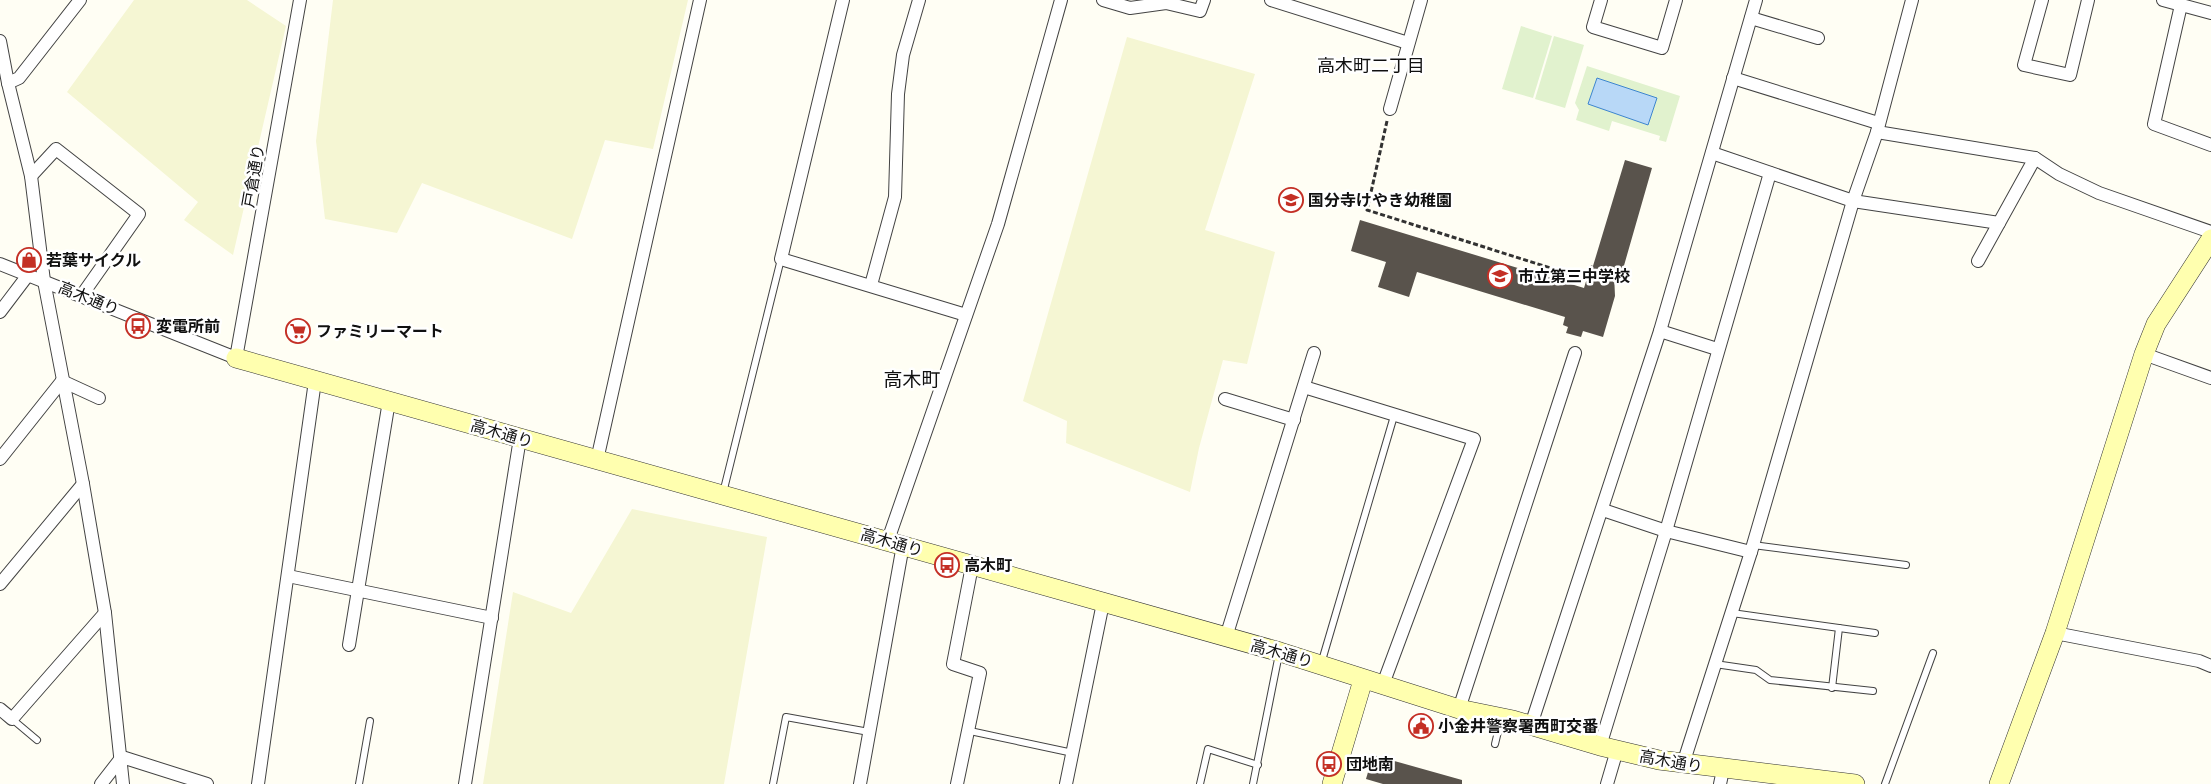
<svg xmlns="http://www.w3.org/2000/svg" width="2211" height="784" viewBox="0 0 2211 784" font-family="'PT Serif','Noto Sans JP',serif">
<rect width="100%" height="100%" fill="#fffef4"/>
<!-- farmland -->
<g fill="#f5f6d3">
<path d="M134 0H247L286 26 233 255 184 220 198 202 67 92Z"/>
<path d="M333 0H688L653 149 605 140 572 239 422 183 397 233 325 219 316 141Z"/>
<path d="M1127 37 1255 74 1205 230 1275 252 1247 364 1223 360 1199 448 1190 492 1066 443 1067 421 1023 401Z"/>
<path d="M632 509 767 537 724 784H483L513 592 571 613Z"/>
</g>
<!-- pitch -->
<g fill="#e1f2ce">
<path d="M1521 26 1552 36 1533 98 1502 89Z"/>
<path d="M1554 36 1584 45 1565 108 1535 99Z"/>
<path d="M1587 66 1680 96 1666 142 1659 140 1660 136 1612 121 1609 131 1576 120 1579 110 1575 103Z"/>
</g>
<!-- water -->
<path fill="#b8d8f7" stroke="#3d85cf" d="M1597 78 1657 98 1648 125 1588 104Z"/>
<!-- building -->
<g fill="#59534c">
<path d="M1625 160 1652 168 1621 276 1614 274 1615 296 1603 337 1583 331 1581 337 1566 333 1568 327 1563 325 1565 317 1417 272 1409 297 1378 287 1386 262 1351 251 1360 220 1584 288 1591 265 1593 266Z"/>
<path d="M1373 755 1462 780V784H1383L1366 779Z"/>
</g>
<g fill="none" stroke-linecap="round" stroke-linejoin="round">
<defs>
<g id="lane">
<path d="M723 493 781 259"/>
<path d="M1753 545 1906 565"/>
<path d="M1732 613 1875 633"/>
<path d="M1321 664 1394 416"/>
<path d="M1715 664 1756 670 1770 680 1873 691"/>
<path d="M1832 688 1839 628"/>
<path d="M12 719 37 740"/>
<path d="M970 731 1073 753"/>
<path d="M1495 744 1501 719"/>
<path d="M359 784 370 721"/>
<path d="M773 784 786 717 869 732"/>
<path d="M1200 784 1208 749 1258 765"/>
<path d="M1253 784 1279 654"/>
<path d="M1885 784 1933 653"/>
</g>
<g id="street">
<path d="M843 0 781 259 966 315"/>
<path d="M1103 0 1130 8 1166 3 1200 11 1204 0"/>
<path d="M1271 0 1408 43"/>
<path d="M1601 0 1593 27 1662 48 1676 0"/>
<path d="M2042 0 2024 65 2070 75 2088 0"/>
<path d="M2163 0 2211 13"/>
<path d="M2181 5 2154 124 2211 145"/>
<path d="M1751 18 1818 38"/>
<path d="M0 41 8 83 31 176 44 281 83 484 105 613 123 784"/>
<path d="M1733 78 1878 123"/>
<path d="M8 83 19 78 80 0"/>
<path d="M1390 109 1421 0"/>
<path d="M1877 132 2035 158 2059 174 2099 193 2211 232"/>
<path d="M1712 153 1853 201 1999 223"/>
<path d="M31 176 56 149 139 214 82 295"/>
<path d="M1978 261 2035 158"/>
<path d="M0 264 236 358 300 0"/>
<path d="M871 285 895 197 898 94 903 55 919 0"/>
<path d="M0 312 28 275"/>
<path d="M1660 331 1717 349"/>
<path d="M2144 354 2211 378"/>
<path d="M62 381 99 398"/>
<path d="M1304 387 1474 439 1382 687"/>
<path d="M1225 399 1294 420"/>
<path d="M0 459 62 381"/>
<path d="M597 460 700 0"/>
<path d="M1603 510 1666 531 1751 552"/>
<path d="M888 540 998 224 1061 0"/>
<path d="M288 576 492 618"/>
<path d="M0 584 83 484"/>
<path d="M2055 633 2199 661 2211 666"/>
<path d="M1226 637 1314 353"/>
<path d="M349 645 389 401"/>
<path d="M0 709 12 719 105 613"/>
<path d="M1459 709 1575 353"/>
<path d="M1531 725 1660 331 1756 0"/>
<path d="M1600 746 1666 531 1770 173"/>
<path d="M122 757 207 784"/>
<path d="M1683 764 1751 552 1853 201 1877 132 1912 0"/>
<path d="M101 784 122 757"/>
<path d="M258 784 315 381"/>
<path d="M465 784 520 438"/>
<path d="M860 784 903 545"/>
<path d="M957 784 980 673 953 664 972 566"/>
<path d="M1066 784 1103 603"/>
<path d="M1607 784 1617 750"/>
<path d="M1720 784 1723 770"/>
</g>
<g id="secondary">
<path d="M236 358 1280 652 1459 709 1513 720 1600 746 1659 760 1855 784"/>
<path d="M1332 784 1363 680"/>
<path d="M1999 784 2055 633 2144 354 2156 324 2211 239"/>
</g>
</defs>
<!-- lane casing -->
<use href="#lane" stroke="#434343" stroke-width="8"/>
<!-- street casing -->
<use href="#street" stroke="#434343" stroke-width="14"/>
<!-- secondary casing -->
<use href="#secondary" stroke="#323232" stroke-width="20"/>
<!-- path -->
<path stroke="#323232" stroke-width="3" stroke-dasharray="5 2.5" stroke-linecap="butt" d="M1387 121 1367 210 1579 277"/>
<!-- lane -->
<use href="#lane" stroke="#fff" stroke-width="6"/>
<!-- street -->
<use href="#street" stroke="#fff" stroke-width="12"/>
<!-- secondary -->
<use href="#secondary" stroke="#ffffaf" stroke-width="19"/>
</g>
<!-- icons -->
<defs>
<symbol id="school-ring" viewBox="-11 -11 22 22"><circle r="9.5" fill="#fff" stroke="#c42f25" stroke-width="1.5"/><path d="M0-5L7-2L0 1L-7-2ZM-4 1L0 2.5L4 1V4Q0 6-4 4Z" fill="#c42f25"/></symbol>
<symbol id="shop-ring" viewBox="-11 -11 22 22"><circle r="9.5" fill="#fff" stroke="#c42f25" stroke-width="1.5"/><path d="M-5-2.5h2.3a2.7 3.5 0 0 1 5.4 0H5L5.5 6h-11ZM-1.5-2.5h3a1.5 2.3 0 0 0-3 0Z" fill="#c42f25"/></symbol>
<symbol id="bus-ring" viewBox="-11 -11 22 22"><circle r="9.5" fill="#fff" stroke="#c42f25" stroke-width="1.5"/><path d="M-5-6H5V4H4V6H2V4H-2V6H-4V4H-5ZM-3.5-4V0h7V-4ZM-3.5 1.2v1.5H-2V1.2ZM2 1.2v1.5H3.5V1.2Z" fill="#c42f25"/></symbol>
<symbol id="supermarket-ring" viewBox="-11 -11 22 22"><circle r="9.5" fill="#fff" stroke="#c42f25" stroke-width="1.5"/><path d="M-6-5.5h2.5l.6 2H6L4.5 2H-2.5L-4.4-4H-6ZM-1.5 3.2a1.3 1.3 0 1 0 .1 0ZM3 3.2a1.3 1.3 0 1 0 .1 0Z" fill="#c42f25"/></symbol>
<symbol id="civic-ring" viewBox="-11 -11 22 22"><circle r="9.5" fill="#fff" stroke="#c42f25" stroke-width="1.5"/><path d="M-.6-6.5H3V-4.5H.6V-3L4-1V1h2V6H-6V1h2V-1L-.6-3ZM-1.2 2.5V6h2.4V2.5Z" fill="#c42f25"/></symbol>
</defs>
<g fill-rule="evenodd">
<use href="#school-ring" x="1277" y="186" width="28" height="28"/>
<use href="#shop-ring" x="15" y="246" width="28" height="28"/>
<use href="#school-ring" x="1486" y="262" width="28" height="28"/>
<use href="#bus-ring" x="124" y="312" width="28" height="28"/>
<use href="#supermarket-ring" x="284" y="317" width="28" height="28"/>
<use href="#bus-ring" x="933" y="551" width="28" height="28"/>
<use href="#civic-ring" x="1407" y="712" width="28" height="28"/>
<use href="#bus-ring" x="1315" y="750" width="28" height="28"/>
</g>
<g text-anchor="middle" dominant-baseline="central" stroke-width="5" stroke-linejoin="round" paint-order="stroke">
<!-- street labels -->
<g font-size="16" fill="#101010" stroke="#fff">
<text transform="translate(253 176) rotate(-80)">戸倉通り</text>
<text transform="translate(89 298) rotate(22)">高木通り</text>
<text transform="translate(502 433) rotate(16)">高木通り</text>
<text transform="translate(892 542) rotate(16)">高木通り</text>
<text transform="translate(1282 653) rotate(16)">高木通り</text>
<text transform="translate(1671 761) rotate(10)">高木通り</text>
</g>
<!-- poi labels -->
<g font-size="16" font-weight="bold" fill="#101010" stroke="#fff" text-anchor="start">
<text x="1308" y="200">国分寺けやき幼稚園</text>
<text x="46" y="260">若葉サイクル</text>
<text x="1518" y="276">市立第三中学校</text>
<text x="156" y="326">変電所前</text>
<text x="316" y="331">ファミリーマート</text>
<text x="964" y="565">高木町</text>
<text x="1438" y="726">小金井警察署西町交番</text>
<text x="1346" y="764">団地南</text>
</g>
<!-- neighbourhood labels -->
<g font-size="18" fill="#101010" stroke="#fff">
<text x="1371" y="65">高木町二丁目</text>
</g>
<!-- quarter labels -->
<g font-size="19" fill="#101010" stroke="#fff">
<text x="912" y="378">高木町</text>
</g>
</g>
</svg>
